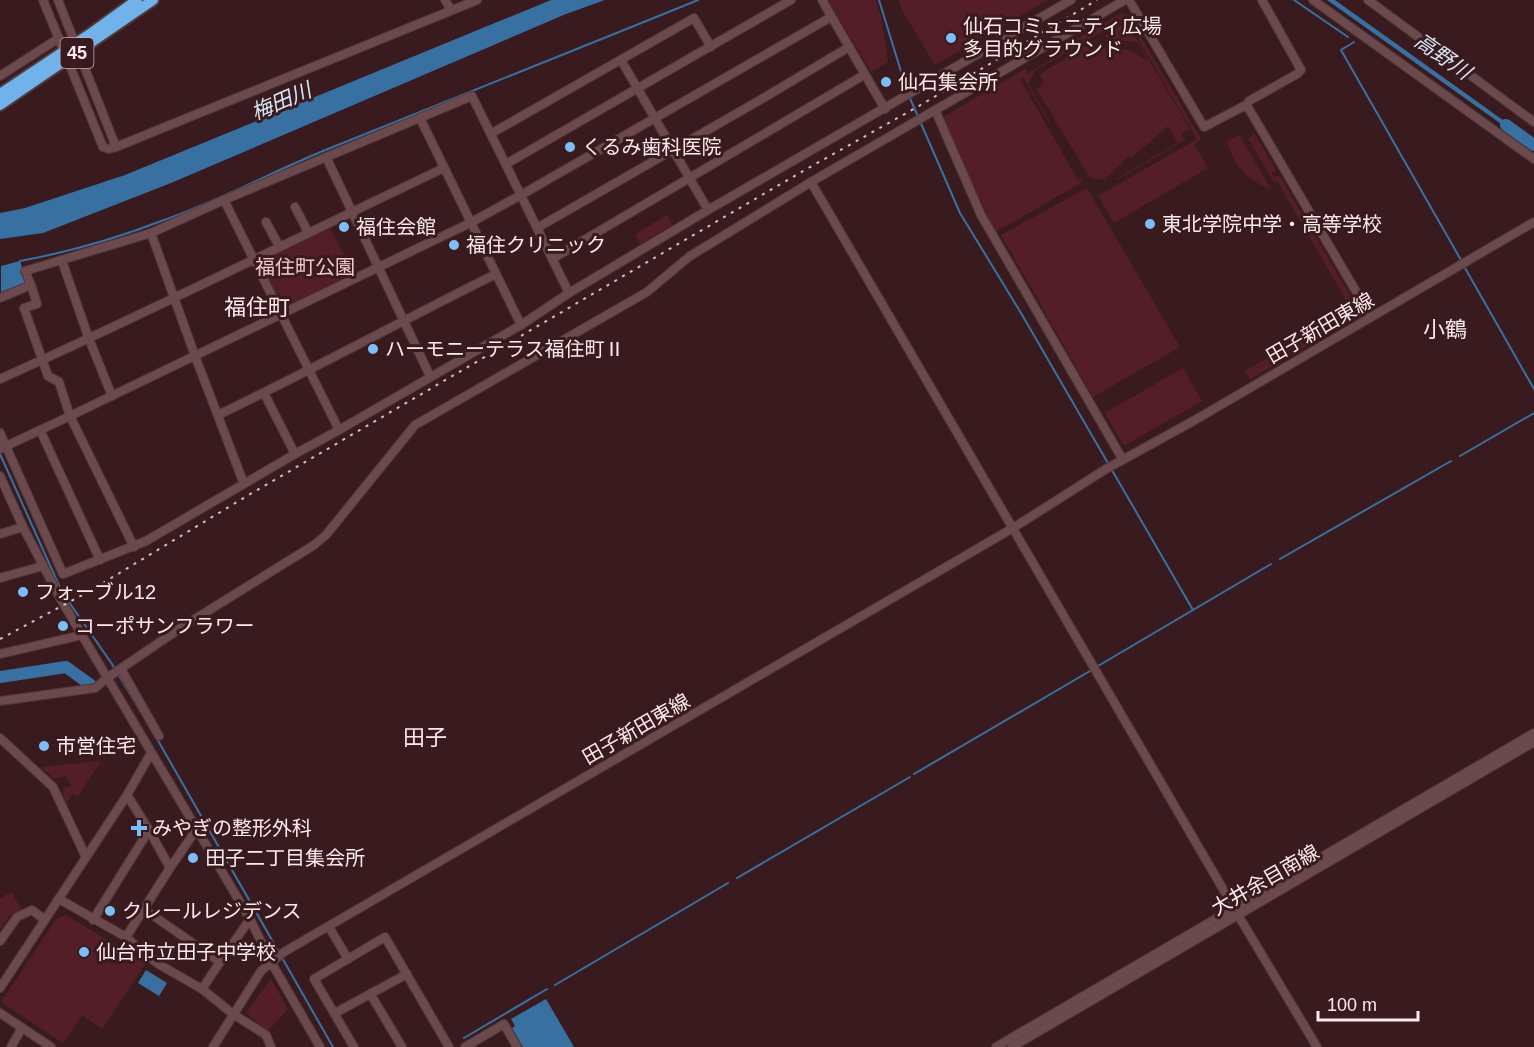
<svg xmlns="http://www.w3.org/2000/svg" width="1534" height="1047" viewBox="0 0 1534 1047" font-family="Arial,'Noto Sans JP',sans-serif">
<rect width="100%" height="100%" fill="#391b1f"/>
<!-- green -->
<g fill="#531e27">
<path d="M828 0H876L881 16 888 62 871 72Z"/>
<path d="M899 0H1048L935 65 902 10Z"/>
<path d="M1121 13 1128 15 1201 139 1194 144 1208 168 1114 223 1098 196 1197 139 1126 18 1036 70 1028 83 1050 122 1049 123 1023 77 1020 79 1078 180 1082 177 1081 183 996 232 974 188 943 117 1025 69 1028 73 1050 60 1048 56Z"/>
<path d="M1121 25 1124 31 1130 28 1190 129 1182 134 1185 140 1117 180 1116 179 1178 143 1168 126 1131 158 1129 156 1104 180 1090 178 1037 90 1044 82 1040 74 1094 41 1097 48C1117 46 1134 49 1148 62L1138 43 1103 37Z"/>
<path d="M1255 134 1276 170 1272 173 1274 177 1279 175 1362 315 1343 326 1335 313 1349 305 1277 181 1274 183 1248 138Z"/>
<path d="M1238 135 1240 136 1271 189C1248 181 1233 165 1227 141Z"/>
<path d="M1087 188 1180 347 1093 397 1001 235Z"/>
<path d="M667 215 672 225 640 244 635 234Z"/>
<path d="M328 224 354 275 282 311 257 259Z"/>
<path d="M1325 319 1333 331 1250 379 1245 371 1319 328 1317 324Z"/>
<path d="M1183 368 1202 401 1124 446 1105 413Z"/>
<path d="M101 761 78 796 73 793 66 803 62 789 71 786 66 776 55 779 41 767Z"/>
<path d="M12 892 21 910 10 915 0 930V898Z"/>
<path d="M66 915 144 962 145 965 102 1029 82 1015 63 1043 1 1002 56 919Z"/>
<path d="M271 979 288 1009 267 1032 246 1013Z"/>
</g>
<!-- water -->
<g fill="#3871a1">
<path d="M551 0H605L566 14 171 183 43 233 0 239V213L25 208 125 175Z"/>
<path d="M1327 0H1335L1514 128 1521 138Z"/>
<path d="M20 261 27 282 1 292V266Z"/>
<path d="M146 970 167 983 159 996 138 983Z"/>
<path d="M546 999 574 1047H523L512 1028 515 1026 511 1019Z"/>
</g>
<g fill="none" stroke-linecap="round" stroke-linejoin="round">
<!-- stream -->
<g stroke="#3871a1" stroke-width="2">
<path d="M879 0 907 91"/>
<path d="M1294 0 1348 37"/>
<path d="M1354 42 1341 50 1461 260"/>
<path d="M909 96 960 213 1021 313 1193 610"/>
<path d="M20 261C69 252 118 238 164 220 218 201 270 173 323 151 447 100 573 51 698 0"/>
<path d="M1465 268 1534 389"/>
<path d="M0 454 62 592 112 664 141 712"/>
<path d="M1460 456 1534 413"/>
<path d="M1280 559 1451 461"/>
<path d="M1098 666 1271 564"/>
<path d="M156 737 333 1047"/>
<path d="M914 774 1090 671"/>
<path d="M737 878 910 777"/>
<path d="M555 985 728 883"/>
<path d="M464 1038 547 989"/>
</g>
<!-- river -->
<g stroke="#3871a1" stroke-width="12">
<path d="M1506 125 1534 145"/>
<path d="M0 677 66 667 91 685"/>
</g>
<defs>
<g id="minor">
<path d="M43 0 103 147 109 149 116 147 477 0"/>
<path d="M58 0 116 147"/>
<path d="M445 0 451 10"/>
<path d="M822 0 885 109"/>
<path d="M1129 0 1204 127 1244 106 1249 109 1371 317"/>
<path d="M1313 0 1534 159"/>
<path d="M1368 0 1534 122"/>
<path d="M621 60 708 210"/>
<path d="M0 76 59 38"/>
<path d="M1246 106 1249 101 1297 74 1301 70 1262 0"/>
<path d="M936 112 981 215 1123 460"/>
<path d="M420 118 521 325"/>
<path d="M492 133 694 18 711 47"/>
<path d="M326 157 430 376"/>
<path d="M506 164 791 0"/>
<path d="M811 182 1241 920 1317 1047"/>
<path d="M224 200 339 430"/>
<path d="M295 207 308 232"/>
<path d="M266 222 279 246"/>
<path d="M537 228 760 100 849 47"/>
<path d="M151 233 195 356 244 484"/>
<path d="M552 259 864 75"/>
<path d="M62 261 89 339 112 396"/>
<path d="M31 285 37 304 24 308 48 376 59 382 70 416 470 223 521 195 831 17"/>
<path d="M0 298 31 285 25 271 151 233 224 200 472 96 569 293"/>
<path d="M0 379C150 312 296 238 444 168"/>
<path d="M264 393 295 454"/>
<path d="M218 415C312 370 403 320 496 274"/>
<path d="M40 430 100 560"/>
<path d="M0 433 63 574 146 541 295 454 339 430 521 325 569 293 708 210 1071 0"/>
<path d="M0 449 70 416 134 547"/>
<path d="M0 476 23 527 60 598 250 919 271 962 320 1047"/>
<path d="M0 534 23 527"/>
<path d="M0 578 43 566"/>
<path d="M0 654 82 635"/>
<path d="M121 669 159 736"/>
<path d="M0 701 95 688 107 678 182 627 314 545 326 535 415 425 647 292 690 256 718 239 811 182 1125 0"/>
<path d="M0 738 53 787 86 857"/>
<path d="M170 868 196 830"/>
<path d="M59 899 126 937 142 952 160 965 202 989 233 1014 266 1035 271 1047"/>
<path d="M145 910 220 962 250 919"/>
<path d="M93 920 149 830 127 795"/>
<path d="M329 927 348 959"/>
<path d="M126 937 170 868 149 830"/>
<path d="M0 941 17 917 32 910 45 920"/>
<path d="M0 988 127 795 151 753"/>
<path d="M202 989 220 962"/>
<path d="M371 995 402 1047"/>
<path d="M0 1013 51 1047"/>
<path d="M335 1013 407 974"/>
<path d="M11 1047 22 1028"/>
<path d="M213 1047 261 971 284 952 1013 528 1106 469 1195 420 1534 222"/>
<path d="M354 1047 314 979 385 937 449 1047"/>
<path d="M465 1047 504 1024 517 1047"/>
<path d="M996 1047 1534 733"/>
<path d="M1012 1047 1534 742"/>
</g>
<g id="highway">
<path d="M0 94 90 34 137 0"/>
<path d="M0 105 153 0"/>
</g>
</defs>
<!-- minor casing -->
<use href="#minor" stroke="#4f383b" stroke-width="10"/>
<!-- highway casing -->
<use href="#highway" stroke="#4f383b" stroke-width="14"/>
<!-- minor -->
<use href="#minor" stroke="#6b494c" stroke-width="8"/>
<!-- highway -->
<use href="#highway" stroke="#71b2eb" stroke-width="10"/>
<!-- rail -->
<path stroke="#d3bfc1" stroke-width="2" stroke-dasharray="3 6" stroke-linecap="butt" d="M0 639 88 592 247 496 803 171 919 106 1097 0"/>
</g>
<!-- markers -->
<g fill="#7cbef9" stroke="#391b1f" stroke-width="2">
<circle cx="951" cy="38" r="6"/>
<circle cx="886" cy="82" r="6"/>
<circle cx="570" cy="147" r="6"/>
<circle cx="1150" cy="224" r="6"/>
<circle cx="344" cy="227" r="6"/>
<circle cx="454" cy="245" r="6"/>
<circle cx="373" cy="349" r="6"/>
<circle cx="23" cy="592" r="6"/>
<circle cx="63" cy="626" r="6"/>
<circle cx="44" cy="746" r="6"/>
<path d="M136 819h6v6h6v6h-6v6h-6v-6h-6v-6h6z"/>
<circle cx="193" cy="858" r="6"/>
<circle cx="110" cy="911" r="6"/>
<circle cx="84" cy="952" r="6"/>
</g>
<g text-anchor="middle" dominant-baseline="central" stroke-width="6" stroke-linejoin="round" paint-order="stroke">
<!-- shield labels -->
<rect fill="#391b1f" stroke="#c2adae" stroke-width="1.5" x="60.5" y="38" width="33" height="30" rx="4.5"/>
<g font-size="18" font-weight="bold" fill="#fcebec">
<text x="77" y="53">45</text>
</g>
<!-- poi labels -->
<g font-size="20" fill="#fcebec" stroke="#391b1f" text-anchor="start">
<text x="963" y="26">仙石コミュニティ広場<tspan x="963" dy="23">多目的グラウンド</tspan></text>
<text x="898" y="82">仙石集会所</text>
<text x="582" y="147">くるみ歯科医院</text>
<text x="1162" y="224">東北学院中学・高等学校</text>
<text x="356" y="227">福住会館</text>
<text x="466" y="245">福住クリニック</text>
<text x="385" y="349">ハーモニーテラス福住町Ⅱ</text>
<text x="35" y="592">フォーブル12</text>
<text x="75" y="626">コーポサンフラワー</text>
<text x="56" y="746">市営住宅</text>
<text x="152" y="828">みやぎの整形外科</text>
<text x="205" y="858">田子二丁目集会所</text>
<text x="122" y="911">クレールレジデンス</text>
<text x="96" y="952">仙台市立田子中学校</text>
</g>
<!-- park labels -->
<g font-size="20" fill="#f4c7cb" stroke="#391b1f">
<text x="305" y="267">福住町公園</text>
</g>
<!-- street labels -->
<g font-size="20" fill="#fcebec" stroke="#391b1f">
<text transform="translate(1320 328) rotate(-30)">田子新田東線</text>
<text transform="translate(636 729) rotate(-30)">田子新田東線</text>
<text transform="translate(1265 880) rotate(-30)">大井余目南線</text>
</g>
<!-- water labels -->
<g font-size="21" font-style="italic" fill="#d7e6f4" stroke="#391b1f">
<text transform="translate(1443 56) rotate(35)">高野川</text>
<text transform="translate(281 101) rotate(-23)">梅田川</text>
</g>
<!-- quarter labels -->
<g font-size="22" fill="#fcebec" stroke="#391b1f">
<text x="257" y="307">福住町</text>
<text x="1445" y="329">小鶴</text>
<text x="425" y="737">田子</text>
</g>
</g>
<!-- scale -->
<path d="M1318 1011v9h100v-9" fill="none" stroke="#fcebec" stroke-width="3"/>
<text x="1327" y="1011" font-size="18" fill="#fcebec" stroke="#391b1f" stroke-width="4.5" paint-order="stroke">100 m</text>
</svg>
